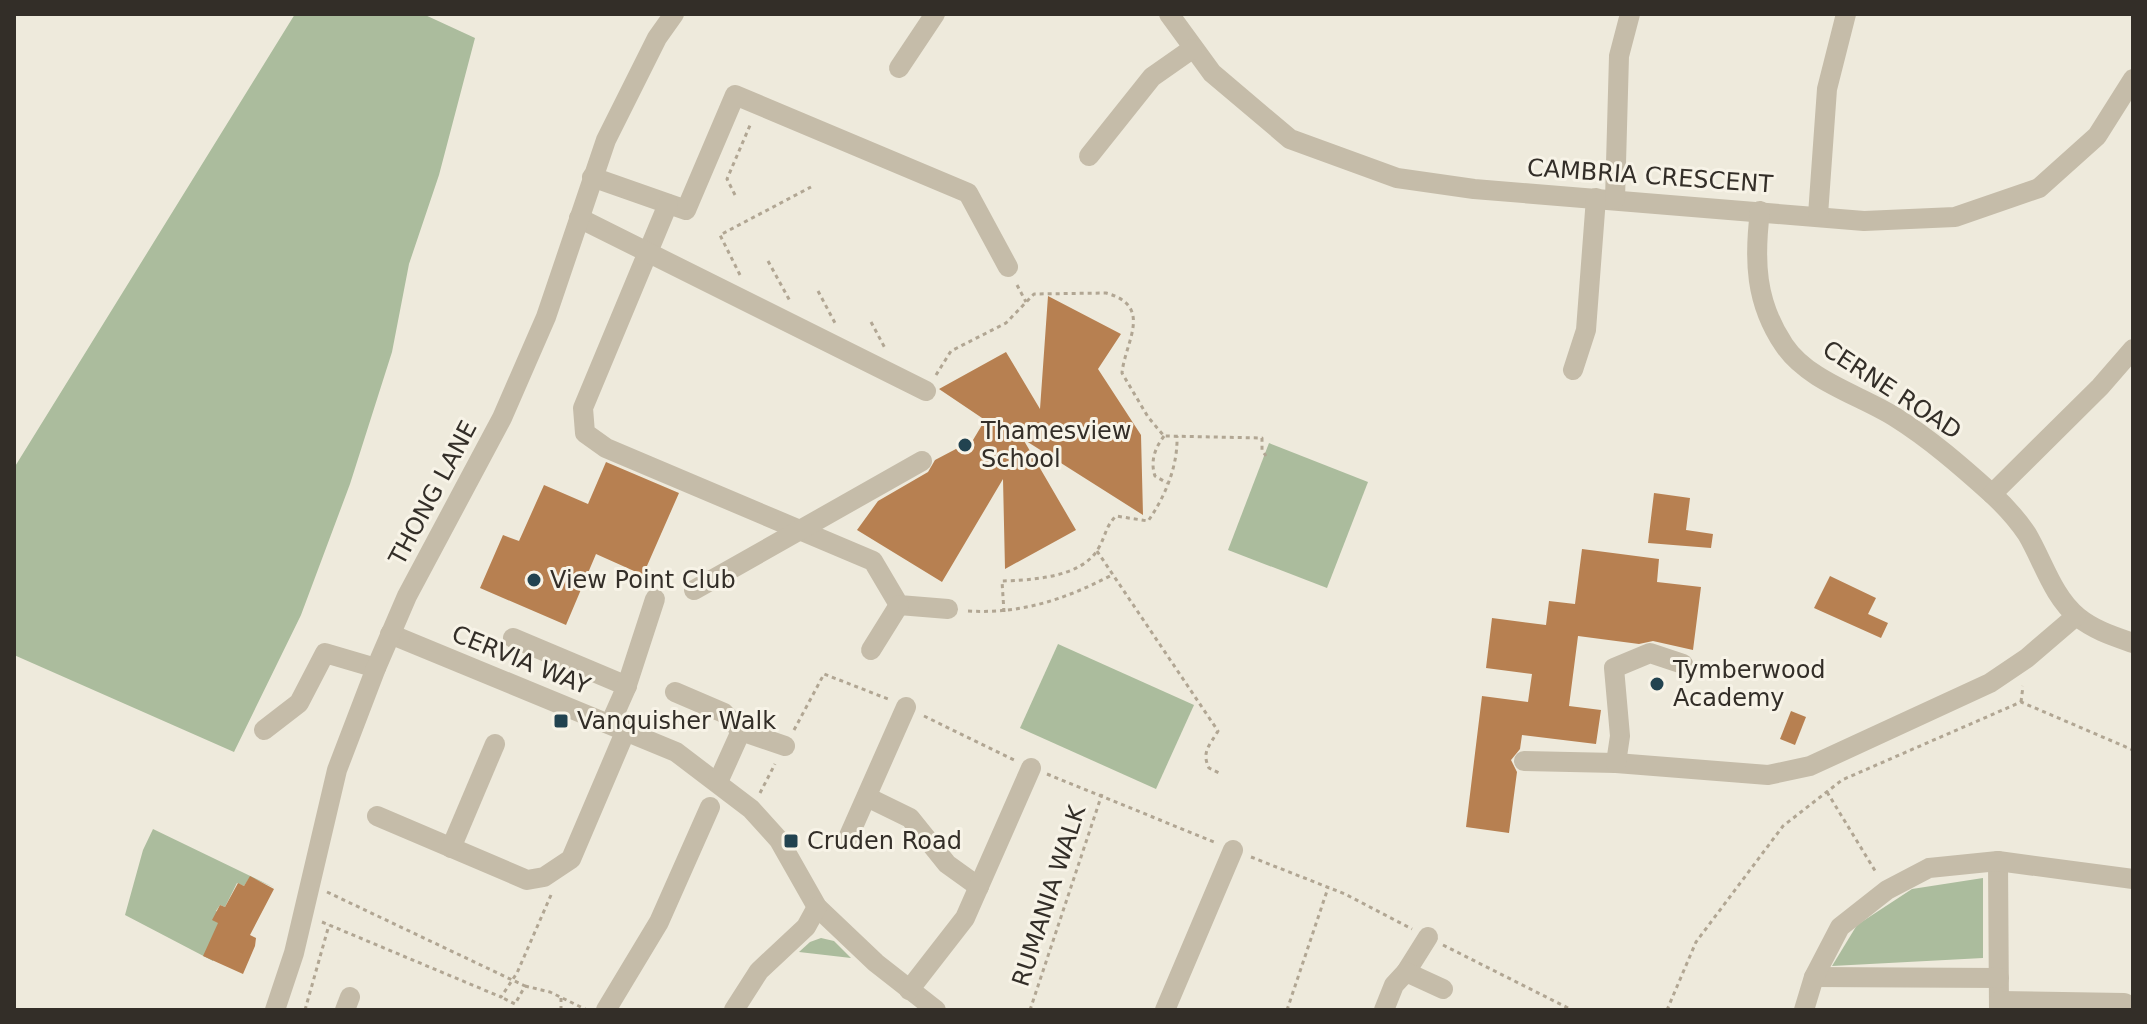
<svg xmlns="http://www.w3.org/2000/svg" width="2147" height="1024" viewBox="0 0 2147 1024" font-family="'DejaVu Sans',sans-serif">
<rect width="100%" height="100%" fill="#eeeadc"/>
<!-- green -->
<g fill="#abbc9d">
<path d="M295 14H423L475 38 439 175 409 264 392 352 350 484 301 615 234 752 14 655V468Z"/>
<path d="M1269 443 1368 482 1327 588 1228 550Z"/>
<path d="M1058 644 1194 705 1156 789 1020 728Z"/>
<path d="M153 829 275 888 250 877 244 886 237 883 225 907 220 905 216 911 231 919 213 961 125 915 143 850Z"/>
<path d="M1983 878V958L1832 966 1857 925 1912 889Z"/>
<path d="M821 938 834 941 851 958 799 952 810 942Z"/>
</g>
<!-- building -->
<g fill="#b78051">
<path d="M1048 296 1121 334 1098 369 1141 435 1143 515 1023 439 1076 530 1005 569 1003 479 942 582 857 530 878 501 928 472 935 460 973 440 985 420 939 389 1006 352 1040 409Z"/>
<path d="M606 462 679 493 643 575 596 554 566 625 480 588 503 535 519 541 544 485 588 504Z"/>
<path d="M1654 493 1690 498 1686 530 1713 534 1711 548 1648 543Z"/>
<path d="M1582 549 1659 559 1657 582 1701 587 1693 650 1653 641 1639 644 1578 636 1569 706 1601 710 1596 744 1522 735 1520 749 1511 760 1517 772 1509 833 1466 827 1482 696 1528 702 1532 674 1486 668 1492 618 1546 625 1549 601 1575 604Z"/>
<path d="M1830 576 1876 598 1868 614 1888 623 1881 638 1814 608Z"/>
<path d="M1791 711 1806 717 1795 745 1780 739Z"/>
<path d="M250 876 274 889 250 935 256 938 255 946 243 974 203 956 218 923 212 920 220 905 225 907 238 883 244 886Z"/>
</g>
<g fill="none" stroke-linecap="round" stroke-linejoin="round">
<!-- path -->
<g stroke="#b1a693" stroke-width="3" stroke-dasharray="4 4" stroke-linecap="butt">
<path d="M735 195 727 179 751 123"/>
<path d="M768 261 791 303"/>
<path d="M740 275 720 235 811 187"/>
<path d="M1017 285 1026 302"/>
<path d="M818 291 835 323"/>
<path d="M871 322 886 350"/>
<path d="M936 375 951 351 1006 323 1034 294 1106 293C1154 306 1125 342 1122 373L1148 417 1164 436 1262 438V450L1266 456"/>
<path d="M1164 436C1155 448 1150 461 1155 476L1167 483"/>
<path d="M1097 551 1218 731C1210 745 1201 752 1209 768L1219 773"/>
<path d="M968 611C1021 614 1063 600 1110 576"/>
<path d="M1004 612 1002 581C1031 580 1081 578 1098 549 1106 536 1105 527 1116 516L1148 521C1165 497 1178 466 1177 436"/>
<path d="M2021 702 2023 686"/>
<path d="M924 716 1014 760"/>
<path d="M794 730 824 674 888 699"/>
<path d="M1047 774 1214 842"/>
<path d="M1827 792 1877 874"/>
<path d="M760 793 775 764"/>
<path d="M1251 857 1345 894 1412 929"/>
<path d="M327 892 525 986 515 1004 501 997"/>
<path d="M322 922 501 997 517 973 551 895"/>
<path d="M1443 945 1572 1010"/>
<path d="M525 986 550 992 587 1010"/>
<path d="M305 1010 329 925"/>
<path d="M561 1010V998"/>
<path d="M1030 1010 1102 794"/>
<path d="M1287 1010 1328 888"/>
<path d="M1667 1010 1696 942 1783 826 1842 780 2021 702 2133 750"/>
</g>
<!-- minor -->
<g stroke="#c5bca9" stroke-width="20">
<path d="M1169 14 1212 73 1290 139 1397 178 1474 189 1864 221 1955 217 2039 188 2097 136 2133 79"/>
<path d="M899 68 935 14"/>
<path d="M1089 156 1152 77 1192 49"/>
<path d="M592 177 686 210 735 95 968 193 1008 267"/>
<path d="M1615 199 1619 56 1630 14"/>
<path d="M668 204 583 408 585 433 606 448 873 561 899 605 948 609"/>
<path d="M1760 211C1754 260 1755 302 1784 345 1808 381 1860 395 1895 417 1930 439 1961 466 1991 493 2004 505 2017 519 2027 534 2043 561 2053 597 2078 617 2094 630 2113 636 2133 643"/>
<path d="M1818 215 1827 89 1846 14"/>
<path d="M579 218 926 391"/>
<path d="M1573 370 1586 330 1596 198"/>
<path d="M1992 494 2100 387 2133 349"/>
<path d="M694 590 922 461"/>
<path d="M390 634 676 752 751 809 779 840 817 907 876 963 936 1010"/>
<path d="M513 638 627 686"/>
<path d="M871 650 899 605"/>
<path d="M675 692 724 713 741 731 718 782"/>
<path d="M610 724 626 688 655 599"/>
<path d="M264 730 299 703 325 653 376 668"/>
<path d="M741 731 785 746"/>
<path d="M1524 761 1616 763 1768 775 1810 766 1990 683 2027 658 2076 616"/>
<path d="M1616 763 1620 736 1614 668 1650 653 1683 664"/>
<path d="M867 797 910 818 947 864 979 887"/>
<path d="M377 816 527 880 544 877 571 859 626 730"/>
<path d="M848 838 906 707"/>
<path d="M451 848 495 744"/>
<path d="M1998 861 1999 1010"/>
<path d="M1406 972 1428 937"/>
<path d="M1814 977 1999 978"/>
<path d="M909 990 965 918 1031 768"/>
<path d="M1999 1001 2124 1003 2133 1007"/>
<path d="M275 1010 294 953 337 770 376 668 407 596 502 418 546 317 606 140 657 38 674 14"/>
<path d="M345 1010 350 997"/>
<path d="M606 1010 659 922 710 807"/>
<path d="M734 1010 759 971 806 927 817 907"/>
<path d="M1165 1010 1233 850"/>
<path d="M1384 1010 1394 985 1406 972 1443 989"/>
<path d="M1804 1010 1814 977 1840 927 1887 890 1929 868 1998 861 2133 879"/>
</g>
</g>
<!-- markers -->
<g fill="#224350" stroke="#f7f3e7" stroke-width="3">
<circle cx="965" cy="445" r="8"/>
<circle cx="534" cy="580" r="8"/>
<circle cx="1657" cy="684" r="8"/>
<rect x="553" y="713" width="16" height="16" rx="4"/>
<rect x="783" y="833" width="16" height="16" rx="4"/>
</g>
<g text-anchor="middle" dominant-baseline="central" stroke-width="6" stroke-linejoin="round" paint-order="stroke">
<!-- street labels -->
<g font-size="24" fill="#332e28" stroke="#f7f3e7">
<text transform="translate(1650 176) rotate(4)">CAMBRIA CRESCENT</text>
<text transform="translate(1892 390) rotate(33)">CERNE ROAD</text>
<text transform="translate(433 493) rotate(-62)">THONG LANE</text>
<text transform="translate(521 660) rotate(22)">CERVIA WAY</text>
<text transform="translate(1049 896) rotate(-72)">RUMANIA WALK</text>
</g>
<!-- poi labels -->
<g font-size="24" fill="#332e28" stroke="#f7f3e7" text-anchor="start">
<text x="981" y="431">Thamesview<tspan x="981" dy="28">School</tspan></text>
<text x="550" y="580">View Point Club</text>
<text x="1673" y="670">Tymberwood<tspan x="1673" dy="28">Academy</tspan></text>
<text x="577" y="721">Vanquisher Walk</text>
<text x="807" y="841">Cruden Road</text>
</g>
</g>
<!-- border -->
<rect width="2147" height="1024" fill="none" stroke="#332e28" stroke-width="32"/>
</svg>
